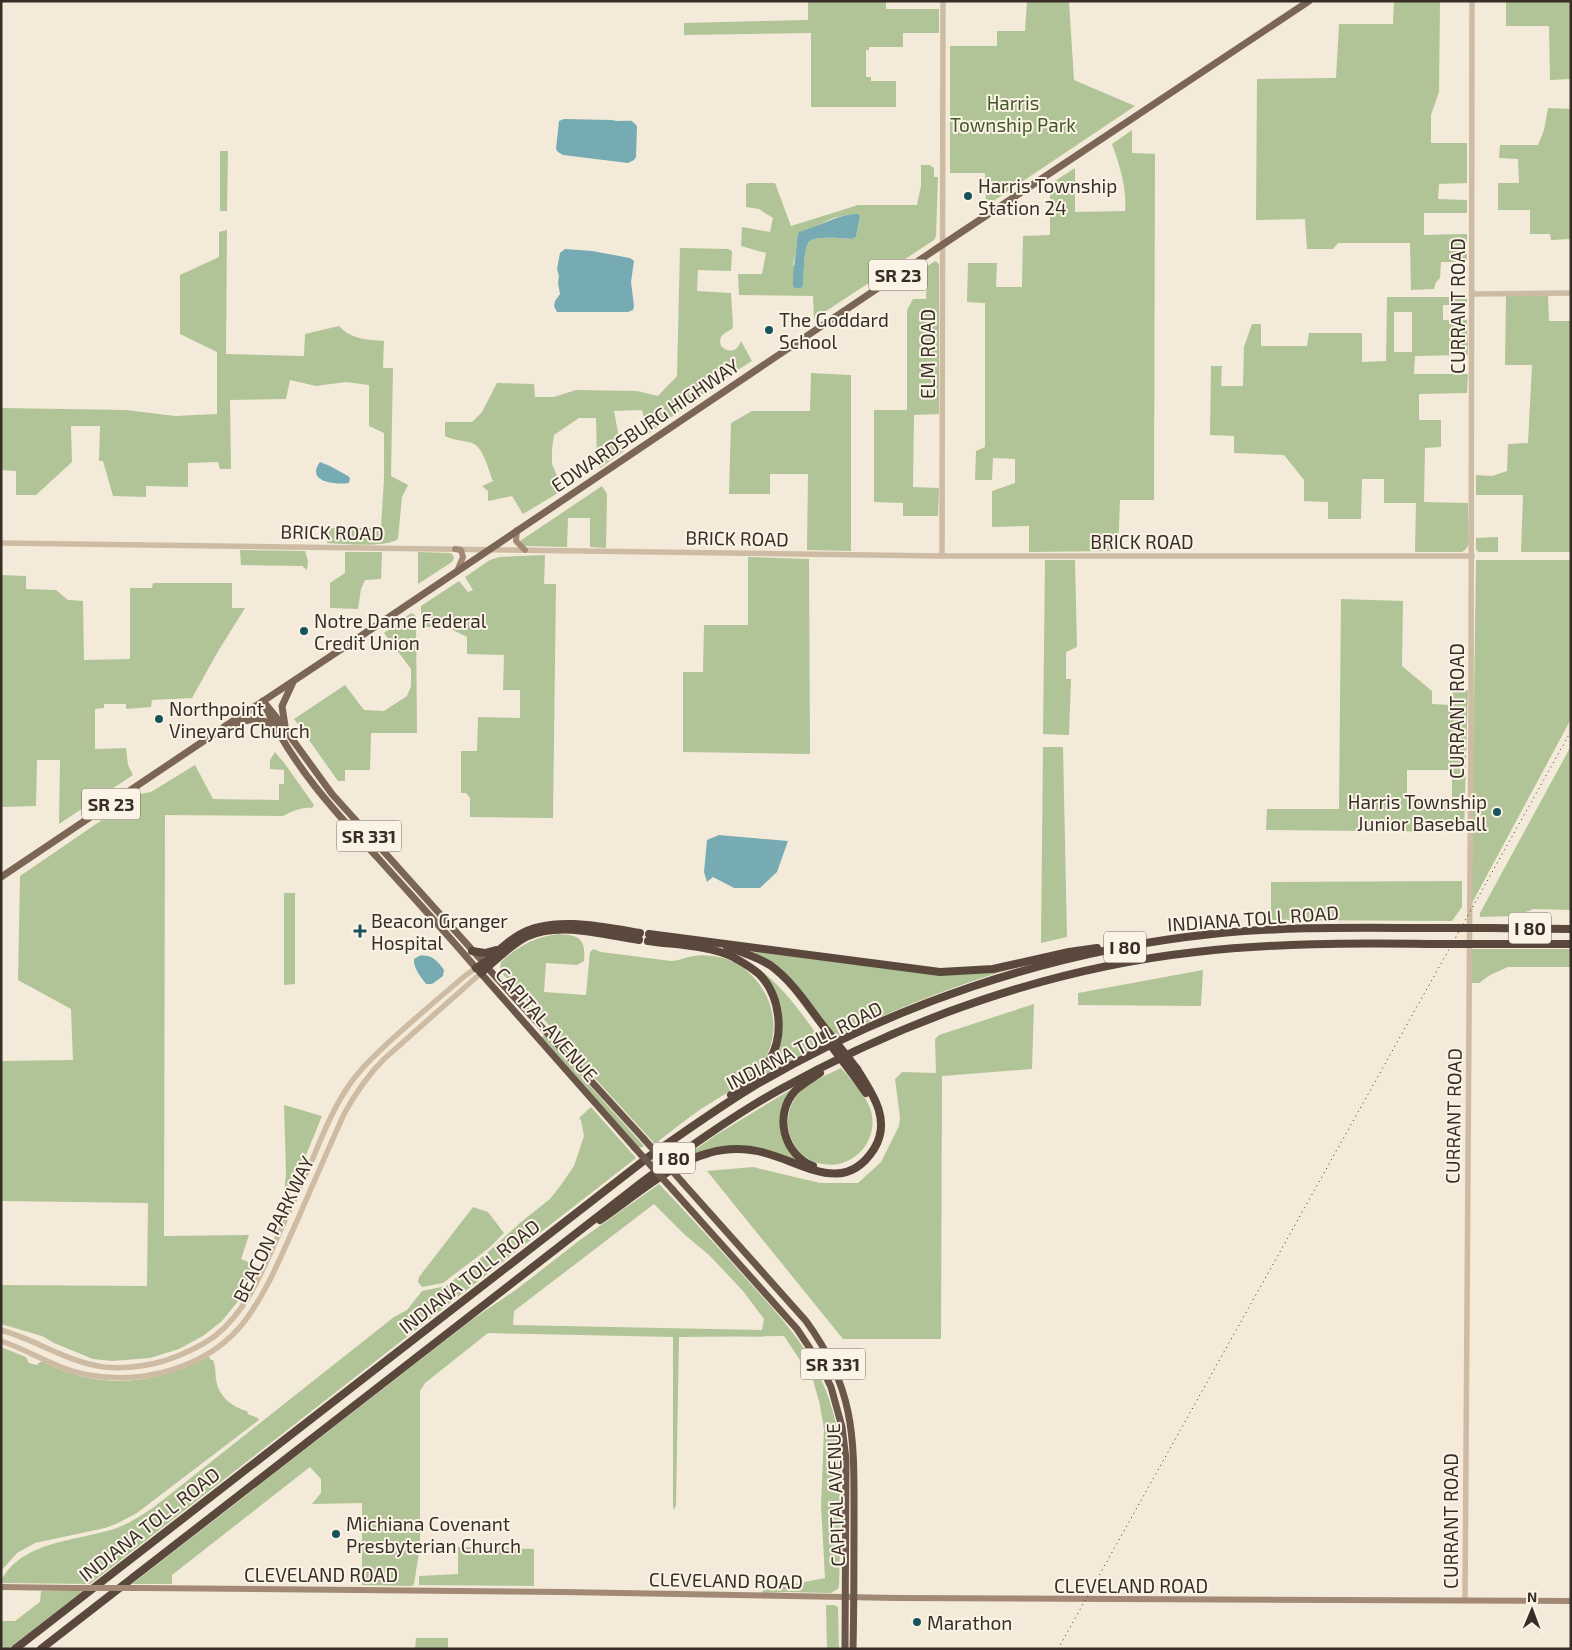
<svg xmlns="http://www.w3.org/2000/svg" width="1572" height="1650" viewBox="0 0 1572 1650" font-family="'Exo 2',sans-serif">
<rect width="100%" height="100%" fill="#f4ead9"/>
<!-- green -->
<g fill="#b1c498" fill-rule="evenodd">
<path d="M808 1H886V9H939V33H903V47H869V50H866V77H871V81H896V107H811V33L684 35V23L808 20Z"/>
<path d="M1027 1H1069L1074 80 1135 106 986 206 985 173H950V46H997V31H1025Z"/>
<path d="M1394 1H1440L1439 92 1431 115V143H1467V183L1439 184 1438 199 1467 200V213H1424V235L1467 234V262H1441L1440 278 1436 282 1434 289 1411 290 1410 243H1338L1333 249H1307L1305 219 1256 220 1257 79 1336 78 1339 24H1393Z"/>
<path d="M1506 1H1571V79L1550 80 1549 26H1506Z"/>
<path d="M1548 108 1571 109V239L1551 240 1550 234H1530V210H1498V183H1519L1518 159 1499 158 1500 145H1538L1544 130Z"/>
<path d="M1132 130V153L1155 154 1154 500H1120L1118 551 1029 552V526L992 527V491L1015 483V459L993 458 992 480H975L976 451 985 447V303L967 302 968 263H997L996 287H1022L1023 236 1050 235V184L1075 168V212L1125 211C1127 188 1120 166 1112 144Z"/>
<path d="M220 151H228L227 211H220Z"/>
<path d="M921 165H930L934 168V177H938L936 236 934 240 814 319 813 296 739 295 738 274H762L766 253 741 246 742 227 770 232 773 218 759 209 746 207V185L748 183H775L791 226 858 205H917L921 186ZM854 214H859L860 216 856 237 852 239C843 239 815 235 809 242 803 249 804 277 803 286L793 264 796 252 797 236 833 218Z"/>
<path d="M227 230 226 354 304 356 305 334 339 326C351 339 367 340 384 341L383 368H393L391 476 408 485 402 497 398 539C387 548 342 544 327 543L330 528H381L384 479V433L369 426V385L346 382 316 386 290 380 286 399 230 400 231 469H220L218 462 188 463V487L146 486V497L113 496 103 461H99L100 426H71L72 462 36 495H16V471L1 470V408L126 410 175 416 217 414V352L180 334V275L219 257V232Z"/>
<path d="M680 248 728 249 732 251 731 271 698 270 697 291 731 293 733 326 732 329C724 333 718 336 721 346 729 354 738 351 741 341L752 361 725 378 648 434 642 410 614 411 620 443 624 451 600 468 597 462 596 418H579L554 435 552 449V464L563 490 523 514 512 496 488 501V491L482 486 493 481C488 469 484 448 472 443 462 440 454 441 445 436V422H472L482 412 497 383 534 384 535 397H554L576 390 637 391 658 396 677 376Z"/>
<path d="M935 261 939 264V414L914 415 913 487 939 488 938 516H903V503L874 502V410H907V310L913 299H926L927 276 923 269Z"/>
<path d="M1548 295 1549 321H1571V552H1521L1523 495H1476V475L1492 476 1507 471 1508 444 1528 443 1532 365H1505L1506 296Z"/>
<path d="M1387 297H1465L1467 299V305H1443V320H1467L1468 355 1415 356 1414 374H1468L1467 393 1419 394V420H1441V447L1425 448 1424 502 1468 503 1469 544 1466 549 1462 552H1415L1416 503H1384V479H1362L1361 519H1328V502L1304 501V480L1284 455 1234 453V436L1210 435 1211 366H1222L1221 386H1243L1244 347 1252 324H1261V346H1307L1309 333H1362V362L1386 361ZM1394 312H1412V352H1394Z"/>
<path d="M811 373 851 375V551L807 550 808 474H770V494H729L731 423 752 411H810Z"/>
<path d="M602 486 607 494 606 548 590 547V518H568L567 547 525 546 520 541Z"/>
<path d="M1498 537V552H1478L1476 549V538Z"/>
<path d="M240 550 305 551 308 561 307 570 302 566 241 565Z"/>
<path d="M345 552H382L381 579 365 580 361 589 358 609 330 608V583L345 573Z"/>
<path d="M418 552 450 553 453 555 454 558 452 562 418 584Z"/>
<path d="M545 555 544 584H556L553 818 470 817V798L466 793H461V751H477L478 717 520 718V690H503L504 655 467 654V637L447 627H424V620H421V606L459 581 468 592 473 590 465 577 490 560 499 557Z"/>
<path d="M748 557 809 559 810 754 683 752V672H703L704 625H748Z"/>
<path d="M1045 560H1075L1077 647 1066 652V679H1071L1069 735 1043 734Z"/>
<path d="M1476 560H1571V719L1471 905Z"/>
<path d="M1 575 26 576V589L56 590 68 600 83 601 84 660 130 659V588H152L153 583H232V608H245L217 653 192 698 152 700 151 707 126 709V704H104V708L95 709V749L126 748 128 765 133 775 59 824 60 760H37L36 806 1 807Z"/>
<path d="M1341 599 1403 601 1402 666 1432 691V704L1452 705 1453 692 1468 690 1464 832 1266 830 1267 809H1339ZM1407 770H1452V798H1407Z"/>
<path d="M411 613 415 615 416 619 417 733H371L370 770H345V781H338L294 719 345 685 364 710 384 711 407 696 411 686V669L384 633Z"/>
<path d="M1571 746V910L1534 909 1514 916 1480 917V913Z"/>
<path d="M1043 747H1063L1067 937 1041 943Z"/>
<path d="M275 752 285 764 314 805 312 808C301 807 293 811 283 816L165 815 164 1236 249 1235 241 1259 255 1265 239 1300 222 1321 203 1336 179 1349 150 1358 112 1361 93 1359 54 1343 42 1336 1 1324V1285L147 1286 148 1203 1 1201V1061L73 1060 71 1009 18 980 20 876 140 794 151 792 195 765 213 799 279 800V784H284V770L270 769V760Z"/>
<path d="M1462 881V907L1452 921 1271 920V882Z"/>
<path d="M284 893H295V984L284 985Z"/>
<path d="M558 934C579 935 586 938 584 961L577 965 546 963 544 992 586 995 590 952 593 949 601 952 671 961C678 961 683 958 689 957 700 954 713 955 723 958 769 972 791 1032 757 1069 741 1086 720 1097 701 1109 685 1120 670 1132 655 1144L557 1037 547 1023 501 972 500 969 501 962C518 946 535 937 558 934Z"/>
<path d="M748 949 914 971 1029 964C962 982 898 1008 836 1037L771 962Z"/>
<path d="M1472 949H1571V967H1508L1490 975 1479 983H1472Z"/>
<path d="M756 967C785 987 803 1016 824 1044L756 1080 769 1063 779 1012Z"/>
<path d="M1203 970 1201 1006 1078 1005V993Z"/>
<path d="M1034 1004 1032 1069 942 1076 941 1339H843L707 1171 753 1167 820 1183H858L881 1162 899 1126 900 1117 895 1079 902 1072 936 1073 935 1039 939 1035Z"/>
<path d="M544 1035 644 1146 640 1148 633 1141 542 1037Z"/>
<path d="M841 1068C851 1080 865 1094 870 1108 881 1138 855 1170 823 1164 790 1159 777 1118 799 1093 810 1081 827 1075 841 1068Z"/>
<path d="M795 1087 781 1121 800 1161 739 1147 673 1165 716 1135Z"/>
<path d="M284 1105 322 1116 290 1194H284L286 1173Z"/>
<path d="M591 1107 636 1158 90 1584 3 1583 1 1581C22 1540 79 1541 117 1528 130 1523 142 1515 154 1507L394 1317 407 1310 422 1291 446 1286 487 1253 521 1222 550 1199 561 1185 574 1166 584 1136 581 1120 579 1118Z"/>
<path d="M659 1184C687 1213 714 1243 741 1273 786 1323 824 1361 837 1429 841 1448 840 1467 840 1486 841 1519 840 1552 839 1585L838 1589 831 1593 787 1592 762 1593 763 1590 825 1578 821 1505 824 1430 820 1405 813 1380 784 1336 679 1337 676 1505 674 1510 673 1505V1337L488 1333 425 1383 420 1391V1546L414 1584 412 1586 362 1585V1503L312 1504 321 1493V1479L310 1467 172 1575V1584H132L473 1319 517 1289 580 1240ZM654 1204 685 1235 709 1255 743 1291 764 1319 762 1330 513 1325 514 1311Z"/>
<path d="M473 1207 488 1212 504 1233 489 1248 443 1283 422 1287 418 1282 419 1277Z"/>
<path d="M1 1347 26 1357 29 1363 37 1365 40 1362H43C99 1390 154 1386 208 1356L211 1360H213C216 1367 215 1372 216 1379 218 1396 232 1407 247 1411L248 1414 258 1418 259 1420 137 1513 116 1524 105 1528 35 1543 17 1553 1 1571Z"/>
<path d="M458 1547 534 1549V1586L419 1585V1576L458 1574Z"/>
<path d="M41 1591H83L8 1649H1V1621H15L40 1602Z"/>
<path d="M826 1605H834L838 1607 839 1649H827Z"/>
<path d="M416 1638H448V1649H415Z"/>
</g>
<!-- water -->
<g fill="#76abb4">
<path d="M564 119 612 120C619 122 625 120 632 121L637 126 636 157 634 160 628 163 563 155 558 152 556 149 559 121Z"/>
<path d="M854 214H859L860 216 856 237 852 239C843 239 815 235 809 242 803 249 804 277 803 286L801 288H795L793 286C793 273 794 265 796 252 797 245 796 238 799 232 818 227 834 216 854 214Z"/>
<path d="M565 249 592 251 630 258 634 261 631 282 634 306 633 310 628 312H557L554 306 555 301 560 294 558 283 559 276 557 269 560 253Z"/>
<path d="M320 462 330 466 348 476 350 478 349 483C336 485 305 482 320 462Z"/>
<path d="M719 835 788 841 777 872 760 888H734L713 877 707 882 704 872 707 840Z"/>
<path d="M419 956C431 954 437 960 444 970L443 976 432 984H426C421 977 413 968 414 959Z"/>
</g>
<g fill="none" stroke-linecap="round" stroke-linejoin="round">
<!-- tertiary -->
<g stroke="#cdbba4" stroke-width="5.5">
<path d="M1472 294 1571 293"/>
<path d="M1 543 942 556H1472"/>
<path d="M942 556 943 1"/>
<path d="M1 1330C37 1340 67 1362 104 1367 124 1369 146 1366 164 1361 182 1355 200 1347 215 1336 245 1312 259 1278 274 1245 287 1216 300 1187 313 1158 322 1136 331 1113 344 1093 356 1073 372 1058 389 1042 414 1019 440 997 466 975L476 968"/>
<path d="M1 1341C31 1351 58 1370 89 1375 144 1385 209 1367 244 1322 267 1292 281 1256 297 1221 312 1186 328 1150 344 1114 355 1094 368 1075 384 1059L481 973"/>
<path d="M1465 1601 1471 723 1472 1"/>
</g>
<!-- secondary -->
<g stroke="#a18975" stroke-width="6">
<path d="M517 530 516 541 525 550"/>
<path d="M455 549 461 550 463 557 457 571"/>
<path d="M1 1587 73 1588"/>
<path d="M141 1588 563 1592 897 1598 1571 1601"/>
</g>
<!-- primary -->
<g stroke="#7b6656" stroke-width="7">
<path d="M358 638 942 245 1309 1"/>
<path d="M263 701 276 717 332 794 484 963"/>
<path d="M266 708C292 765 335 812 377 857 410 894 444 930 476 968"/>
<path d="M232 725C247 720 260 715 273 727"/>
<path d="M285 726 282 706 293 682"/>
<path d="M224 727 352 642"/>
<path d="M1 877 220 730"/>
</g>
<!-- trunk -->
<g stroke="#6a574a" stroke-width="7">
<path d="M484 964 644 1139"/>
<path d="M478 970 635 1148"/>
<path d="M683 1183 806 1321C857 1391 854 1441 854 1523 854 1565 854 1607 853 1649"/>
<path d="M673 1190 797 1329 819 1362 831 1387 842 1427 846 1459 845 1649"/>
</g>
<!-- motorway -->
<g stroke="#5a483d" stroke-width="8">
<path d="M1490 928 1571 929"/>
<path d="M649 934 940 972 993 969 1069 952 1097 948"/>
<path d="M648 941C675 945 708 945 733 957 742 962 751 967 759 974 780 995 785 1034 770 1059 760 1075 745 1085 731 1095"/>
<path d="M1491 944H1571"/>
<path d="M727 947C742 952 757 957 770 965 794 982 810 1010 828 1032"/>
<path d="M472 951 485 953 496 950"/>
<path d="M476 968C492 959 503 944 519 935 551 915 605 927 640 933"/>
<path d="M481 973C495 961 509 946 526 937 559 921 605 935 639 940"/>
<path d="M851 1072 866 1093"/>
<path d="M813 1166C784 1155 773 1115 795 1091 802 1084 811 1079 820 1073"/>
<path d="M600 1220C631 1199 673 1162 709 1153 727 1148 747 1148 765 1153 804 1163 844 1196 874 1149 892 1120 872 1093 857 1069"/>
<path d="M15 1649 651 1155C683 1133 715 1110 749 1089 889 1006 1049 951 1212 934 1287 926 1363 928 1438 928"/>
<path d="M41 1649 641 1183C686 1149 732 1116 781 1089 909 1018 1051 968 1196 952 1274 943 1351 943 1429 944"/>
</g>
<!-- rail -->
<path stroke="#382e27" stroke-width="1" stroke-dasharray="1 4" stroke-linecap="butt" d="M1058 1649 1571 731"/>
<!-- secondary-bridge -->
<path stroke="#a18975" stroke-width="6" d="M73 1588H141"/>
<!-- trunk-bridge -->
<g stroke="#6a574a" stroke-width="7">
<path d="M644 1139 683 1183"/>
<path d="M635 1148 673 1190"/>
</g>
<!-- motorway-bridge -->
<g stroke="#5a483d" stroke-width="8">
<path d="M1438 928H1490"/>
<path d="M1429 944H1491"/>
<path d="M828 1032 857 1069"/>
<path d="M823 1035 851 1072"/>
</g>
</g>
<!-- markers -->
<g fill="#18525d" stroke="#fbf4e6" stroke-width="2">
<circle cx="968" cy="196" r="5"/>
<circle cx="769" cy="330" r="5"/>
<circle cx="304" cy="631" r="5"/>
<circle cx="159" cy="719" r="5"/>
<circle cx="1497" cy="812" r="5"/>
<path d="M357.5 923.5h5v5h5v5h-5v5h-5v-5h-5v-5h5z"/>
<circle cx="336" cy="1534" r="5"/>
<circle cx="917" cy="1622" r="5"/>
</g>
<g text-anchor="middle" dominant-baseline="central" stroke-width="4" stroke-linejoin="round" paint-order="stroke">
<!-- shield labels -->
<g fill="#fbf4e6" stroke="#726960" stroke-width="1">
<rect x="869" y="259.5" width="58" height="31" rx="4"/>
<rect x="82" y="788.5" width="58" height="31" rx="4"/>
<rect x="336.5" y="820.5" width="65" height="31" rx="4"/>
<rect x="1509" y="912.5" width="42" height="31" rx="4"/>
<rect x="1104" y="931.5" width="42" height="31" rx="4"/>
<rect x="653" y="1142.5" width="42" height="31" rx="4"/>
<rect x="800.5" y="1348.5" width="65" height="31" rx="4"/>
</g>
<g font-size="18" font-weight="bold" fill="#382e27">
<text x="898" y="275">SR 23</text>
<text x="111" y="804">SR 23</text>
<text x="369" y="836">SR 331</text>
<text x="1530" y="928">I 80</text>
<text x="1125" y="947">I 80</text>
<text x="674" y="1158">I 80</text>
<text x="833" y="1364">SR 331</text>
</g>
<!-- park labels -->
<g font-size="19" fill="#425828" stroke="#fbf4e6">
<text x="1013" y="102">Harris<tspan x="1013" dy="22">Township Park</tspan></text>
</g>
<!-- poi labels -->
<g font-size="19" fill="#382e27" stroke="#fbf4e6" text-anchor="start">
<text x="978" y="185">Harris Township<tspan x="978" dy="22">Station 24</tspan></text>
<text x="779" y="319">The Goddard<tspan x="779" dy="22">School</tspan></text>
<text x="314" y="620">Notre Dame Federal<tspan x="314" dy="22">Credit Union</tspan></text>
<text x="169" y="708">Northpoint<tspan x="169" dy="22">Vineyard Church</tspan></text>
<text x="1487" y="801" text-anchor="end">Harris Township<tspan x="1487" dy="22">Junior Baseball</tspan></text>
<text x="371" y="920">Beacon Granger<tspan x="371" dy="22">Hospital</tspan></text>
<text x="346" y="1523">Michiana Covenant<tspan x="346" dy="22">Presbyterian Church</tspan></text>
<text x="927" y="1622">Marathon</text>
</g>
<!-- street labels -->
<g font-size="19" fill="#382e27" stroke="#fbf4e6">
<text transform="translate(1457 306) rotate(-90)">CURRANT ROAD</text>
<text transform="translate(927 354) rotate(-90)">ELM ROAD</text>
<text transform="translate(645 425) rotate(-34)">EDWARDSBURG HIGHWAY</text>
<text transform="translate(332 532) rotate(1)">BRICK ROAD</text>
<text transform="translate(737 538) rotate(1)">BRICK ROAD</text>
<text x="1142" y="541">BRICK ROAD</text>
<text transform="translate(1456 711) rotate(-90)">CURRANT ROAD</text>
<text transform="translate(1253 918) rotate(-4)">INDIANA TOLL ROAD</text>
<text transform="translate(547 1024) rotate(49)">CAPITAL AVENUE</text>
<text transform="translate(804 1045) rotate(-27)">INDIANA TOLL ROAD</text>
<text transform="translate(1453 1116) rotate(-89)">CURRANT ROAD</text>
<text transform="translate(273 1229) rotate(-64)">BEACON PARKWAY</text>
<text transform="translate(469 1276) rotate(-38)">INDIANA TOLL ROAD</text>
<text transform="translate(835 1495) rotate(-92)">CAPITAL AVENUE</text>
<text transform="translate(1450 1521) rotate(-90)">CURRANT ROAD</text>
<text transform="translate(149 1524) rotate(-38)">INDIANA TOLL ROAD</text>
<text x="321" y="1574">CLEVELAND ROAD</text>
<text transform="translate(726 1580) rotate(1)">CLEVELAND ROAD</text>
<text x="1131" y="1585">CLEVELAND ROAD</text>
</g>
</g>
<!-- border -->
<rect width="1572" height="1650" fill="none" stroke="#382e27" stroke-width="5"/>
<!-- north arrow -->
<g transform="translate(1532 1610) rotate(1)" stroke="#fbf4e6" stroke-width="4" paint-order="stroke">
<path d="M0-4L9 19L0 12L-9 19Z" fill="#382e27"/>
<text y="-8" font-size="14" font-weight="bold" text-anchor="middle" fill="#382e27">N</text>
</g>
</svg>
